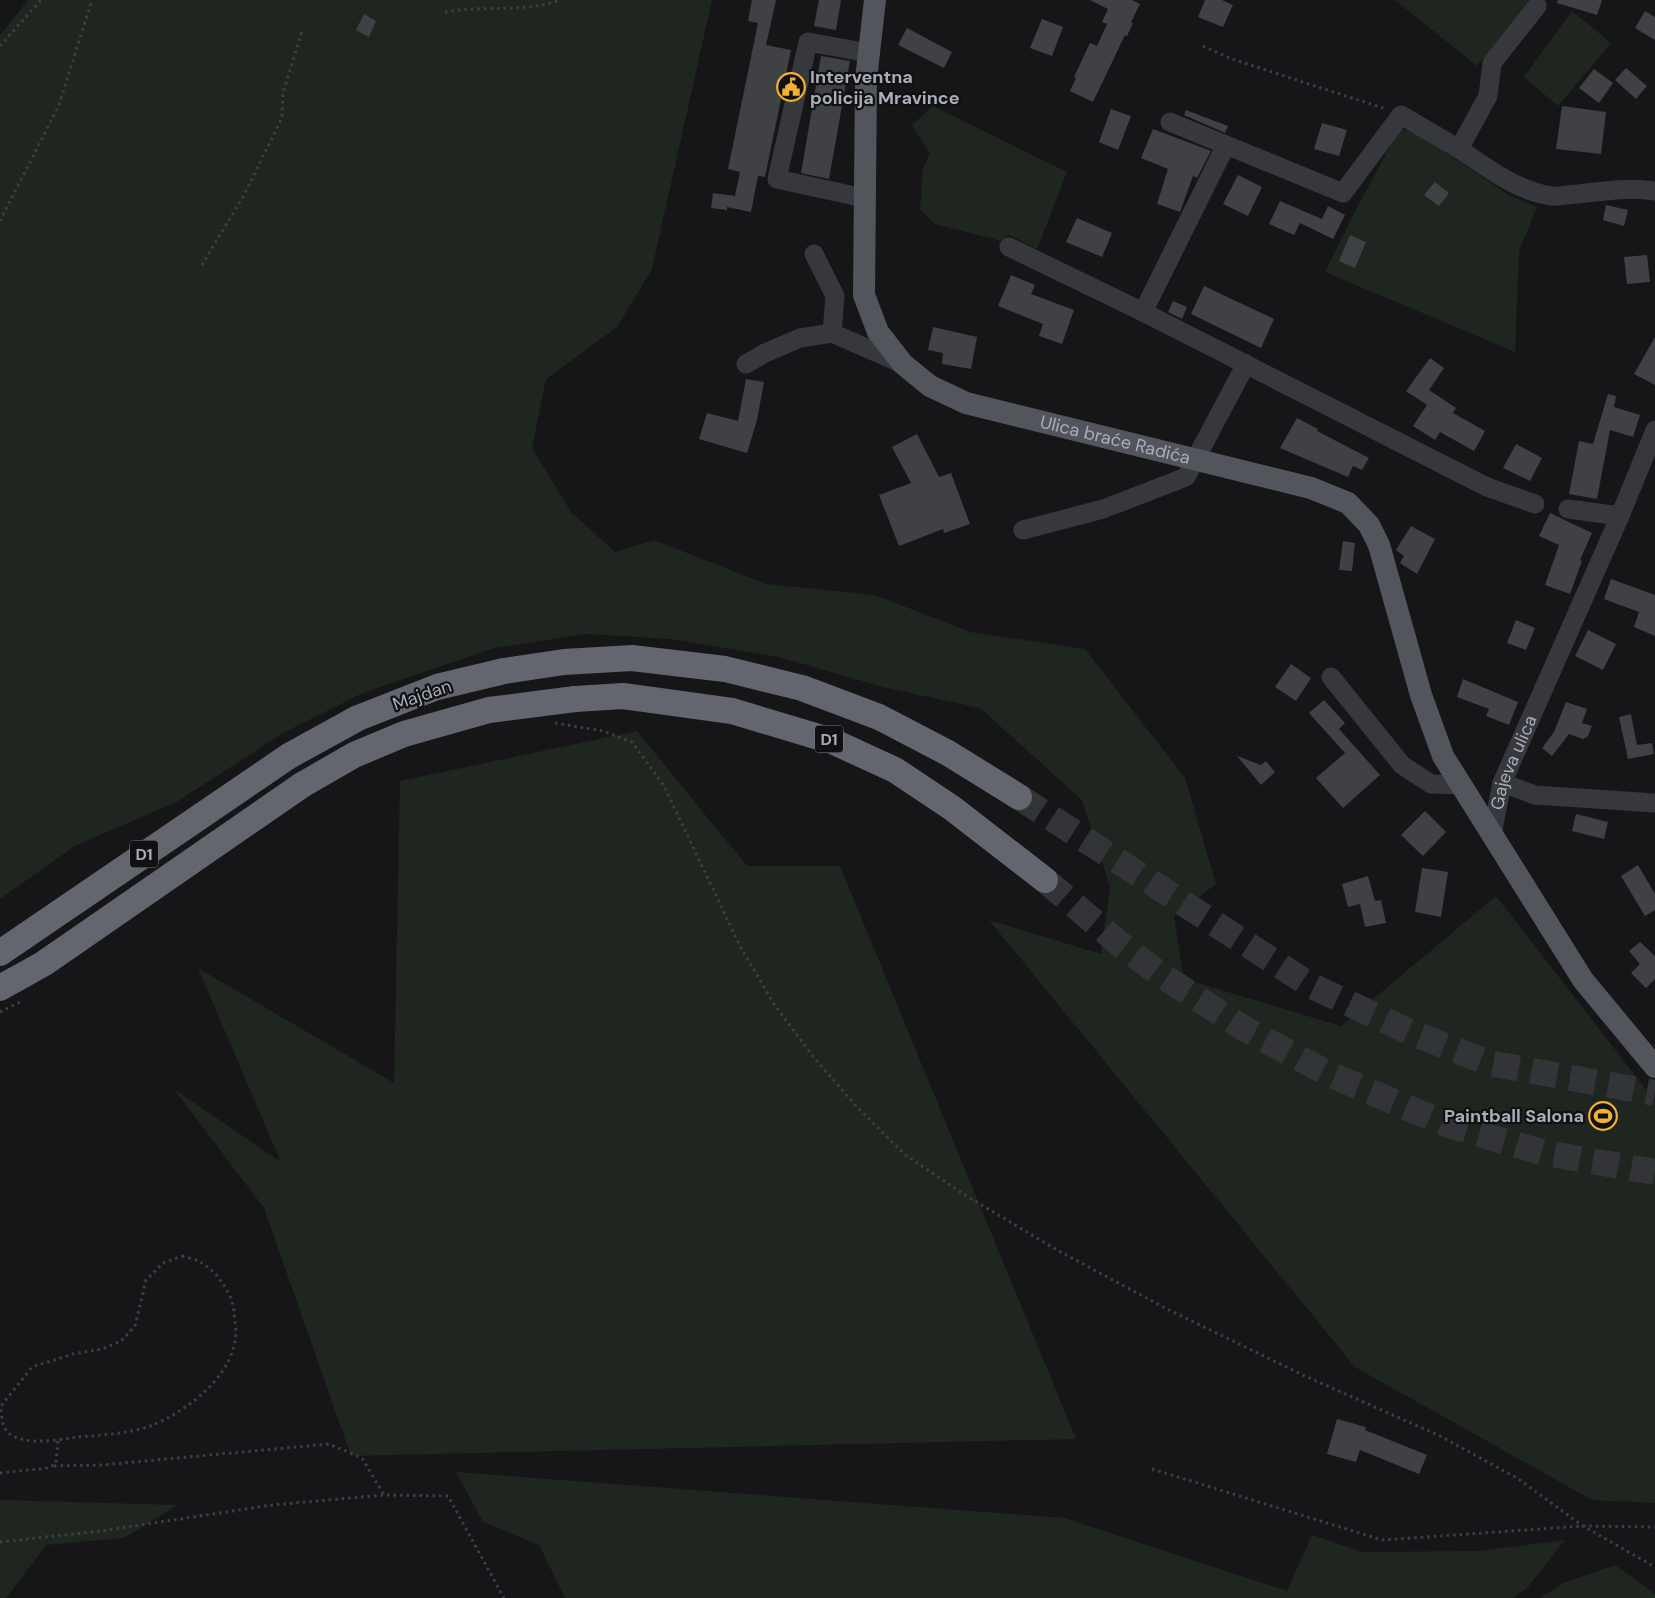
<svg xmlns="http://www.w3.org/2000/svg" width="1655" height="1598" viewBox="0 0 1655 1598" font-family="'DM Sans',sans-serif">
<rect width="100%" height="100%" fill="#161618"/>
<!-- green -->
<g fill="#1e261f">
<path d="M28 0H712L652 269 617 327 546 379 532 448 571 512 615 552 654 540 766 584 875 595 970 632 1085 649 1185 778 1216 884 1174 916 1184 979 1341 1026 1496 896 1655 1101V1503L1592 1500 1355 1367 989 920 1101 954 1110 887 1082 800 980 708 883 687 779 657 671 639 588 634 494 648 363 693 285 732 178 801 75 846 0 899V35Z"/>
<path d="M1395 0H1530L1477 66Z"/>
<path d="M1572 11 1611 43 1558 106 1524 77Z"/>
<path d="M933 106 1067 172 1037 249 1008 234 1005 242 935 224 920 209 923 169 930 153 912 125Z"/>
<path d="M1399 130H1412L1509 195 1537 207 1519 251 1515 352 1325 272 1354 213Z"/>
<path d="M637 731 747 866H840L1076 1439 351 1456 264 1208 174 1089 281 1162 198 968 394 1083 400 781Z"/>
<path d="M456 1472 1064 1518 1287 1591 1312 1535 1362 1552 1479 1551 1565 1540 1528 1587 1513 1598H565L539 1545 483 1522Z"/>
<path d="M0 1500 178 1505 124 1538 46 1545 6 1598H0Z"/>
<path d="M1615 1565 1655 1594V1598H1540L1563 1583Z"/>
</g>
<!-- building -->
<g fill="#404145">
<path d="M752 0H776L766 45 791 50 765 177 758 176 751 212 727 207V210L711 208 713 193 735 196 740 172 728 169 758 23 748 21Z"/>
<path d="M819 0H841L836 30 814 26Z"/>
<path d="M1090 0H1132L1140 4 1131 22 1133 23 1127 36 1125 35 1093 102 1070 91 1076 78 1074 77 1090 43 1097 46 1107 24 1102 22 1108 9Z"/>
<path d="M1205 0H1222L1233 5 1223 27 1198 17Z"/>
<path d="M1558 0H1602L1597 15 1557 3Z"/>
<path d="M1645 11 1655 17V40L1635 28Z"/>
<path d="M364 14 376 21 369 37 356 30Z"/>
<path d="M1042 19 1063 27 1052 56 1030 48Z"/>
<path d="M907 28 952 52 944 68 898 45Z"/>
<path d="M821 56 850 61 829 179 801 173Z"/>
<path d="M1626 68 1647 86 1636 99 1615 80Z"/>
<path d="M1594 69 1613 83 1599 103 1579 88Z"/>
<path d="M1562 106 1606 112 1601 154 1556 149Z"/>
<path d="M1111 109 1131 116 1118 150 1099 142Z"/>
<path d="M1186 110 1228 126 1225 133 1184 115Z"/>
<path d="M1322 123 1347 130 1339 156 1314 149Z"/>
<path d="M1153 129 1211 151 1197 178 1193 176 1180 212 1157 204 1168 169 1141 158Z"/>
<path d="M1238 175 1262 187 1248 216 1223 204Z"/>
<path d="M1435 182 1449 193 1439 206 1424 195Z"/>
<path d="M1280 201 1322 219 1328 206 1345 215 1333 239 1300 223 1294 235 1269 224Z"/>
<path d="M1606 205 1628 210 1624 226 1603 220Z"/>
<path d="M1077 218 1112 233 1102 257 1066 242Z"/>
<path d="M1350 235 1366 242 1355 268 1339 261Z"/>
<path d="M1647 255 1650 282 1627 284 1624 257Z"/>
<path d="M1011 275 1035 285 1031 294 1074 310 1062 344 1039 336 1043 324 998 306Z"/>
<path d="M1204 286 1274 319 1261 348 1191 314Z"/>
<path d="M1173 301 1187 307 1182 319 1168 312Z"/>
<path d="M933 327 977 337 971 369 942 364 943 353 928 350Z"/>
<path d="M1655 337V385L1634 374Z"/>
<path d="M1430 358 1444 368 1429 390 1456 408 1453 413 1485 431 1474 451 1440 432 1435 440 1413 426 1427 405 1406 391Z"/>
<path d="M746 379 764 382 757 420 747 453 699 439 707 413 738 421Z"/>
<path d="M1608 394 1616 396 1614 407 1640 415 1633 437 1610 430 1597 499 1569 494 1579 441 1593 444Z"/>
<path d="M1297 418 1318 429 1317 431 1369 458 1362 470 1353 466 1348 477 1280 448Z"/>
<path d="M917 434 939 477 951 473 970 524 944 533 943 529 899 546 879 495 911 483 892 447Z"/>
<path d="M1516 444 1542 458 1530 481 1503 468Z"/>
<path d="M1550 513 1592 533 1580 560 1582 561 1570 594 1545 585 1559 545 1539 536Z"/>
<path d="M1411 526 1435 539 1417 574 1400 563 1404 556 1396 550Z"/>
<path d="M1343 541 1355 543 1352 571 1339 570Z"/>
<path d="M1611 579 1655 595V636L1634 627 1639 612 1604 599Z"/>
<path d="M1516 620 1535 628 1526 650 1507 643Z"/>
<path d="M1588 630 1616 644 1603 670 1575 656Z"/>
<path d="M1291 664 1311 678 1296 701 1275 687Z"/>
<path d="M1463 679 1518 702 1509 725 1486 716 1489 709 1457 697Z"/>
<path d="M1324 700 1345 723 1339 729 1380 775 1343 808 1316 778 1345 753 1309 713Z"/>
<path d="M1566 702 1587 709 1582 723 1592 726 1588 736 1583 739 1569 734 1552 756 1542 748 1554 732Z"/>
<path d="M1631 714 1637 745 1652 743 1654 754 1628 759 1619 717Z"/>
<path d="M1237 756 1261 765 1266 761 1275 772 1261 785Z"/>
<path d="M1425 811 1446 832 1423 856 1401 835Z"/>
<path d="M1576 814 1608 822 1604 839 1572 831Z"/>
<path d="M1638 865 1655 894V910L1645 916 1621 876Z"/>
<path d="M1422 868 1448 872 1441 917 1415 912Z"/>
<path d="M1368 876 1375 901 1381 900 1386 923 1365 927 1360 904 1348 907 1342 884Z"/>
<path d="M1640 942 1655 956V979L1646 988 1631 973 1640 964 1629 951Z"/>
<path d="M1337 1419 1366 1427 1365 1430 1427 1455 1419 1474 1360 1450 1356 1462 1327 1454Z"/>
</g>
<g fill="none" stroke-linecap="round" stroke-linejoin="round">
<!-- highway-tunnel -->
<g stroke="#333438" stroke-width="26" stroke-dasharray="26 13" stroke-linecap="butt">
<path d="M1019 797 1310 985 1412 1033 1489 1063 1655 1093"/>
<path d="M1045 880 1121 945 1161 975 1245 1029 1327 1073 1448 1125 1545 1153 1655 1172"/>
</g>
<!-- path -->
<g stroke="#3d3f44" stroke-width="3" stroke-dasharray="2.5 4" stroke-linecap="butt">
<path d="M445 12C483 5 524 13 561 0"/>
<path d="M0 46 41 0"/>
<path d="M1203 46 1232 59 1386 109"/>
<path d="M0 221 59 105 92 0"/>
<path d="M202 265 244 195 282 118 283 93 302 31"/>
<path d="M555 723 603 731 632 742 664 786 740 946 774 1004 811 1054 856 1106 904 1154 965 1195 1057 1250 1167 1309 1305 1376 1440 1436 1517 1478 1583 1526 1655 1567"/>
<path d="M0 1012 22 1001"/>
<path d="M182 1256C188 1258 195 1259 200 1262 216 1270 232 1293 234 1311 234 1318 236 1326 236 1333 234 1376 188 1410 153 1425 130 1434 101 1435 77 1437 58 1440 31 1445 13 1436 1 1430 2 1418 1 1406L32 1367 73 1354 102 1349 121 1341 135 1326 146 1280 163 1263Z"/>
<path d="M54 1466 102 1465 329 1444 362 1458 384 1495"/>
<path d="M1152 1469 1382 1540 1583 1526 1655 1527"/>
<path d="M0 1473 48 1468 56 1464 58 1440"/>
<path d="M0 1542 101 1531 272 1505 384 1495 448 1496 504 1598"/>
</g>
<!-- minor -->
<g stroke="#37383d" stroke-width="19">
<path d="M1170 122 1226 145"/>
<path d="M1459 149C1486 167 1517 191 1551 196 1559 197 1569 194 1578 194 1603 191 1630 187 1655 191"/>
<path d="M864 198 777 179 808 42 869 53"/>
<path d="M1009 247 1143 312 1487 487 1535 504"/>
<path d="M814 254 835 296 832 333"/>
<path d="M1143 312 1226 145 1343 193 1401 115 1459 149 1488 96 1492 63 1537 6"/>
<path d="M746 364 765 353 800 338 832 333 903 364"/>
<path d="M1568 509 1620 516"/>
<path d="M1023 530 1103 509 1186 477 1246 364"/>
<path d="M1331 677 1402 765 1431 784 1461 785"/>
<path d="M1502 783 1535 795 1655 803"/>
<path id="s1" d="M1492 835 1502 783 1620 516 1655 430"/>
</g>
<!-- major -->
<path stroke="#53555c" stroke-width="22" id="s2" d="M875 0 866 79 864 295 878 332 903 364 930 386 966 403 1311 488 1348 503 1369 525 1379 545 1421 695 1443 756 1583 980 1655 1067"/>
<!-- highway -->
<g stroke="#63666e" stroke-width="26">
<path d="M575 699 623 696 732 711 832 741 895 770 952 808 1045 880"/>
<path d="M0 953 289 756 358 718 437 687 504 671 564 662 632 658 725 669 802 688 879 717 948 753 1019 797"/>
<path d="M0 988 43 964 302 785"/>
</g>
<!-- highway-bridge -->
<path stroke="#63666e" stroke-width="26" d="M302 785 354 755 404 734 489 710 575 699"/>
</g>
<!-- icons -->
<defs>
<symbol id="civic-ring" viewBox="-11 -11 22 22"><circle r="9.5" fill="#111113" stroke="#f2b134" stroke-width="1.5"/><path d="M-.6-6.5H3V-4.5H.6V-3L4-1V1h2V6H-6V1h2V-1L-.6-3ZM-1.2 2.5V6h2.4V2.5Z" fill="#f2b134"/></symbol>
<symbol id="stadium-ring" viewBox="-11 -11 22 22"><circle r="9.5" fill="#111113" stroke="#f2b134" stroke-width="1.5"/><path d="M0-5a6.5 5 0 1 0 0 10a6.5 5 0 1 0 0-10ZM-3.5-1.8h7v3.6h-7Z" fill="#f2b134"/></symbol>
</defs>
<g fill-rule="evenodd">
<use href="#civic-ring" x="775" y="71" width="32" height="32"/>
<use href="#stadium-ring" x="1587" y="1100" width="32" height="32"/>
</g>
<g text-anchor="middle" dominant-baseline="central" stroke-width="4.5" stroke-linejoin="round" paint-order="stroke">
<!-- shield labels -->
<g fill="#111113" stroke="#7b7e86" stroke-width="1">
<rect x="815" y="725.5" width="28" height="27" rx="4"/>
<rect x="130" y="840.5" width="28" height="27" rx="4"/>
</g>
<g font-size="16" font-weight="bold" fill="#a8adb8">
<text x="829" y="739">D1</text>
<text x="144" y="854">D1</text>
</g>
<!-- poi labels -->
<g font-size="18" font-weight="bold" fill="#a8adb8" stroke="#111113" text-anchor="start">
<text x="810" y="77">Interventna<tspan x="810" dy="21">policija Mravince</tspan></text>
<text x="1584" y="1116" text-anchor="end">Paintball Salona</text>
</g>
<!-- street labels -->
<g font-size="18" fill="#a8adb8" stroke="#111113">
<text stroke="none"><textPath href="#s2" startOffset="604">Ulica braće Radića</textPath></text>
<text transform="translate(422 695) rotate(-19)">Majdan</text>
<text stroke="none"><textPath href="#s1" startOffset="76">Gajeva ulica</textPath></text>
</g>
</g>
</svg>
